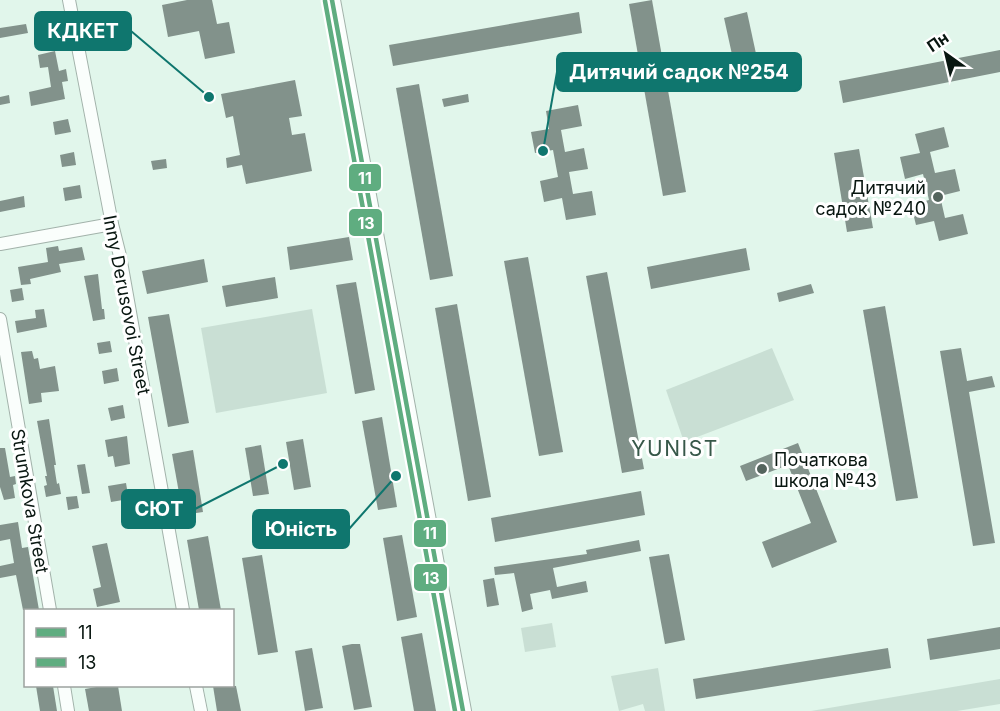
<svg xmlns="http://www.w3.org/2000/svg" width="1000" height="711" viewBox="0 0 1000 711" font-family="Inter,sans-serif">
<rect width="100%" height="100%" fill="#e1f6eb"/>
<!-- green -->
<g fill="#c9dfd4">
<path d="M312 309 327 393 216 413 201 328Z"/>
<path d="M772 348 794 400 684 442 666 390Z"/>
<path d="M552 623 556 647 525 652 521 628Z"/>
<path d="M658 668 665 711H645L643 704 619 711 611 676Z"/>
<path d="M1000 679V704L957 711H811Z"/>
</g>
<!-- building -->
<g fill="#82928b">
<path d="M187 0H212L217 24 229 22 235 53 205 59 199 31 168 37 162 5Z"/>
<path d="M652 0 686 192 663 196 629 4Z"/>
<path d="M579 12 582 33 393 66 389 45Z"/>
<path d="M747 12 763 86 740 91 724 18Z"/>
<path d="M26 24 28 33 0 38V28Z"/>
<path d="M1000 50V72L843 103 839 81Z"/>
<path d="M55 51 59 71 66 69 68 81 62 82 65 99 31 106 29 92 51 87 48 67 40 68 38 55Z"/>
<path d="M295 80 302 116 289 118 292 135 305 133 312 171 246 184 242 165 227 168 226 158 240 155 233 116 226 118 221 94Z"/>
<path d="M419 84 453 276 430 280 396 88Z"/>
<path d="M468 94 469 102 444 107 442 99Z"/>
<path d="M9 95 10 103 0 105V97Z"/>
<path d="M578 105 582 126 561 130 565 152 584 148 588 169 569 172 573 194 592 191 596 215 566 220 562 198 544 202 540 181 558 177 553 150 535 153 531 132 549 129 546 111Z"/>
<path d="M68 119 71 132 55 135 53 122Z"/>
<path d="M944 127 949 147 930 152 935 173 955 169 960 191 940 196 945 218 963 214 968 234 939 241 934 221 916 225 911 205 929 200 923 174 905 179 900 157 920 153 915 134Z"/>
<path d="M859 149 873 228 847 232 834 153Z"/>
<path d="M74 152 76 165 62 167 60 155Z"/>
<path d="M166 159 167 168 153 170 151 161Z"/>
<path d="M80 185 82 198 65 201 63 188Z"/>
<path d="M24 196 25 207 0 212V201Z"/>
<path d="M349 237 353 260 290 270 287 247Z"/>
<path d="M58 246 59 251 82 247 85 260 59 264 61 272 30 279 31 284 21 285 18 267 48 262 46 248Z"/>
<path d="M746 248 750 270 651 289 647 267Z"/>
<path d="M528 257 563 452 539 456 504 261Z"/>
<path d="M204 259 208 282 147 294 142 271Z"/>
<path d="M607 272 644 469 622 473 586 276Z"/>
<path d="M98 274 102 309H104L105 319 93 321 84 276Z"/>
<path d="M275 277 278 298 226 307 222 286Z"/>
<path d="M356 282 375 390 355 394 336 285Z"/>
<path d="M811 284 814 293 779 302 777 293Z"/>
<path d="M22 288 24 300 12 302 10 290Z"/>
<path d="M457 304 491 497 468 501 435 308Z"/>
<path d="M885 306 918 498 896 501 863 310Z"/>
<path d="M44 309 47 327 17 333 15 321 36 318 35 310Z"/>
<path d="M169 314 189 423 168 427 148 317Z"/>
<path d="M110 341 112 352 99 354 97 343Z"/>
<path d="M961 348 967 381 992 376 995 387 969 392 995 543 973 546 940 351Z"/>
<path d="M32 351 34 359 38 358 40 369 55 366 59 391 41 393 42 402 29 404 21 352Z"/>
<path d="M117 368 119 381 104 384 102 371Z"/>
<path d="M123 405 125 418 111 421 108 408Z"/>
<path d="M382 417 397 507 378 510 362 421Z"/>
<path d="M49 419 56 465H54L57 484 59 483 61 494 46 497 44 486 47 485 45 476H47L37 421Z"/>
<path d="M127 436 130 464 115 467 113 456 108 457 105 440Z"/>
<path d="M303 439 311 487 294 490 286 442Z"/>
<path d="M798 443 837 542 772 568 762 542 811 523 788 465 746 481 740 466Z"/>
<path d="M261 445 269 494 253 496 245 448Z"/>
<path d="M0 448H5L10 477 15 476 16 484 13 485 15 498 4 500 0 487Z"/>
<path d="M193 450 203 512 183 515 172 454Z"/>
<path d="M85 464 90 493 82 494 77 465Z"/>
<path d="M126 483 128 495 123 496V500L111 502 108 486Z"/>
<path d="M641 491 645 515 495 542 491 518Z"/>
<path d="M77 496 79 508 68 510 66 497Z"/>
<path d="M18 522 22 548 28 547 39 610H23L16 575 0 578V566L14 563 10 539 0 541V525Z"/>
<path d="M402 535 417 617 397 621 383 538Z"/>
<path d="M208 536 221 610H199L187 540Z"/>
<path d="M639 540 641 551 553 568 557 587 586 581 588 592 552 599 550 590 530 594 533 609 522 612 514 573 495 575 494 567 587 554 586 550Z"/>
<path d="M107 543 120 602 97 607 93 589 101 587 92 546Z"/>
<path d="M669 554 685 640 665 644 649 557Z"/>
<path d="M262 555 278 652 258 655 242 558Z"/>
<path d="M494 578 499 605 487 607 483 580Z"/>
<path d="M1000 627V649L930 660 927 639Z"/>
<path d="M422 633 436 711H414L401 637Z"/>
<path d="M352 644H360L372 707 354 710 342 646Z"/>
<path d="M312 648 323 708 305 711 295 651Z"/>
<path d="M888 648 891 668 696 699 693 679Z"/>
<path d="M36 686H53L57 711H40Z"/>
<path d="M102 686H118L122 711H89L85 689Z"/>
<path d="M213 686H236L241 711H217Z"/>
</g>
<g fill="none" stroke-linecap="round" stroke-linejoin="round">
<defs>
<g id="street">
<path d="M69 0 112 224 120 256 183 610"/>
<path d="M0 244 112 224"/>
<path d="M0 319 50 610"/>
<path d="M64 686 68 711"/>
<path d="M196 686 201 711"/>
</g>
<path id="secondary" d="M332 0 463 711"/>
</defs>
<!-- street casing -->
<use href="#street" stroke="#a2b2aa" stroke-width="14"/>
<!-- secondary casing -->
<use href="#secondary" stroke="#a2b2aa" stroke-width="18"/>
<!-- street -->
<use href="#street" stroke="#fafefc" stroke-width="12"/>
<!-- secondary -->
<use href="#secondary" stroke="#fafefc" stroke-width="16"/>
<defs>
<path id="bus-1" d="M332 0 463 711"/>
<path id="bus-2" d="M325 1 455 711"/>
</defs>
<!-- bus-1 casing -->
<use href="#bus-1" stroke="#fff" stroke-width="9"/>
<!-- bus-2 casing -->
<use href="#bus-2" stroke="#fff" stroke-width="9"/>
<!-- bus-1 -->
<use href="#bus-1" stroke="#5fad80" stroke-width="4.5"/>
<!-- bus-2 -->
<use href="#bus-2" stroke="#5fad80" stroke-width="4.5"/>
</g>
<!-- markers -->
<g fill="#54645d" stroke="#fff" stroke-width="2">
<circle cx="938" cy="197" r="6"/>
<circle cx="762" cy="469" r="6"/>
</g>
<g text-anchor="middle" dominant-baseline="central" stroke-width="6" stroke-linejoin="round" paint-order="stroke">
<!-- poi labels -->
<g font-size="18" fill="#081610" stroke="#fff" text-anchor="end">
<text x="926" y="187">Дитячий<tspan x="926" dy="21">садок №240</tspan></text>
<text x="774" y="459" text-anchor="start">Початкова<tspan x="774" dy="21">школа №43</tspan></text>
</g>
<!-- street labels -->
<g font-size="18" fill="#081610" stroke="#fff">
<text transform="translate(127 305) rotate(79)">Inny Derusovoi Street</text>
<text transform="translate(30 501) rotate(80)">Strumkova Street</text>
</g>
<!-- quarter labels -->
<g font-size="21" letter-spacing="1.5" fill="#375849" stroke="#fff">
<text x="675" y="448">YUNIST</text>
</g>
</g>
<!-- callouts -->
<path fill="none" stroke="#0f766e" stroke-width="2" d="M209 97L131 31M543 151L557 72M283 464L195 509M396 476L349 529"/>
<g fill="#0f766e" stroke="#fff" stroke-width="2">
<circle cx="209" cy="97" r="6"/>
<circle cx="543" cy="151" r="6"/>
<circle cx="283" cy="464" r="6"/>
<circle cx="396" cy="476" r="6"/>
</g>
<g fill="#0f766e" stroke="#0f766e" stroke-width="2">
<rect x="35" y="12" width="96" height="38" rx="6"/>
<rect x="557" y="53" width="244" height="38" rx="6"/>
<rect x="122" y="490" width="73" height="38" rx="6"/>
<rect x="253" y="510" width="96" height="38" rx="6"/>
</g>
<g font-size="20" text-anchor="middle" font-weight="bold" fill="#fff">
<text x="83" y="38">КДКЕТ</text>
<text x="679" y="79">Дитячий садок №254</text>
<text x="159" y="516">СЮТ</text>
<text x="301" y="536">Юність</text>
</g>
<g stroke="#fff" stroke-width="2">
<rect x="348" y="163" width="34" height="29" rx="6" fill="#5fad80"/>
<rect x="348" y="208" width="35" height="29" rx="6" fill="#5fad80"/>
<rect x="413" y="519" width="34" height="29" rx="6" fill="#5fad80"/>
<rect x="413" y="563" width="35" height="29" rx="6" fill="#5fad80"/>
</g>
<g font-size="16" text-anchor="middle" font-weight="bold" fill="#fff">
<text x="365" y="184">11</text>
<text x="366" y="229">13</text>
<text x="430" y="539">11</text>
<text x="431" y="584">13</text>
</g>
<!-- legend -->
<rect x="24" y="609" width="210" height="78" fill="#ffffff" stroke="#9ca29f" stroke-width="1.5"/>
<rect x="36" y="628" width="30" height="9" fill="#5fad80" stroke="#9ca29f" stroke-width="1.5"/>
<text x="78" y="639" font-size="18" fill="#081610">11</text>
<rect x="36" y="658" width="30" height="9" fill="#5fad80" stroke="#9ca29f" stroke-width="1.5"/>
<text x="78" y="669" font-size="18" fill="#081610">13</text>
<!-- north arrow -->
<g transform="translate(946 54) rotate(326)" stroke="#ffffff" stroke-width="4.5" paint-order="stroke">
<path d="M0-4.5L10 22L0 15L-10 22Z" fill="#081610"/>
<text y="-9" font-size="16" font-weight="bold" text-anchor="middle" fill="#081610">Пн</text>
</g>
</svg>
